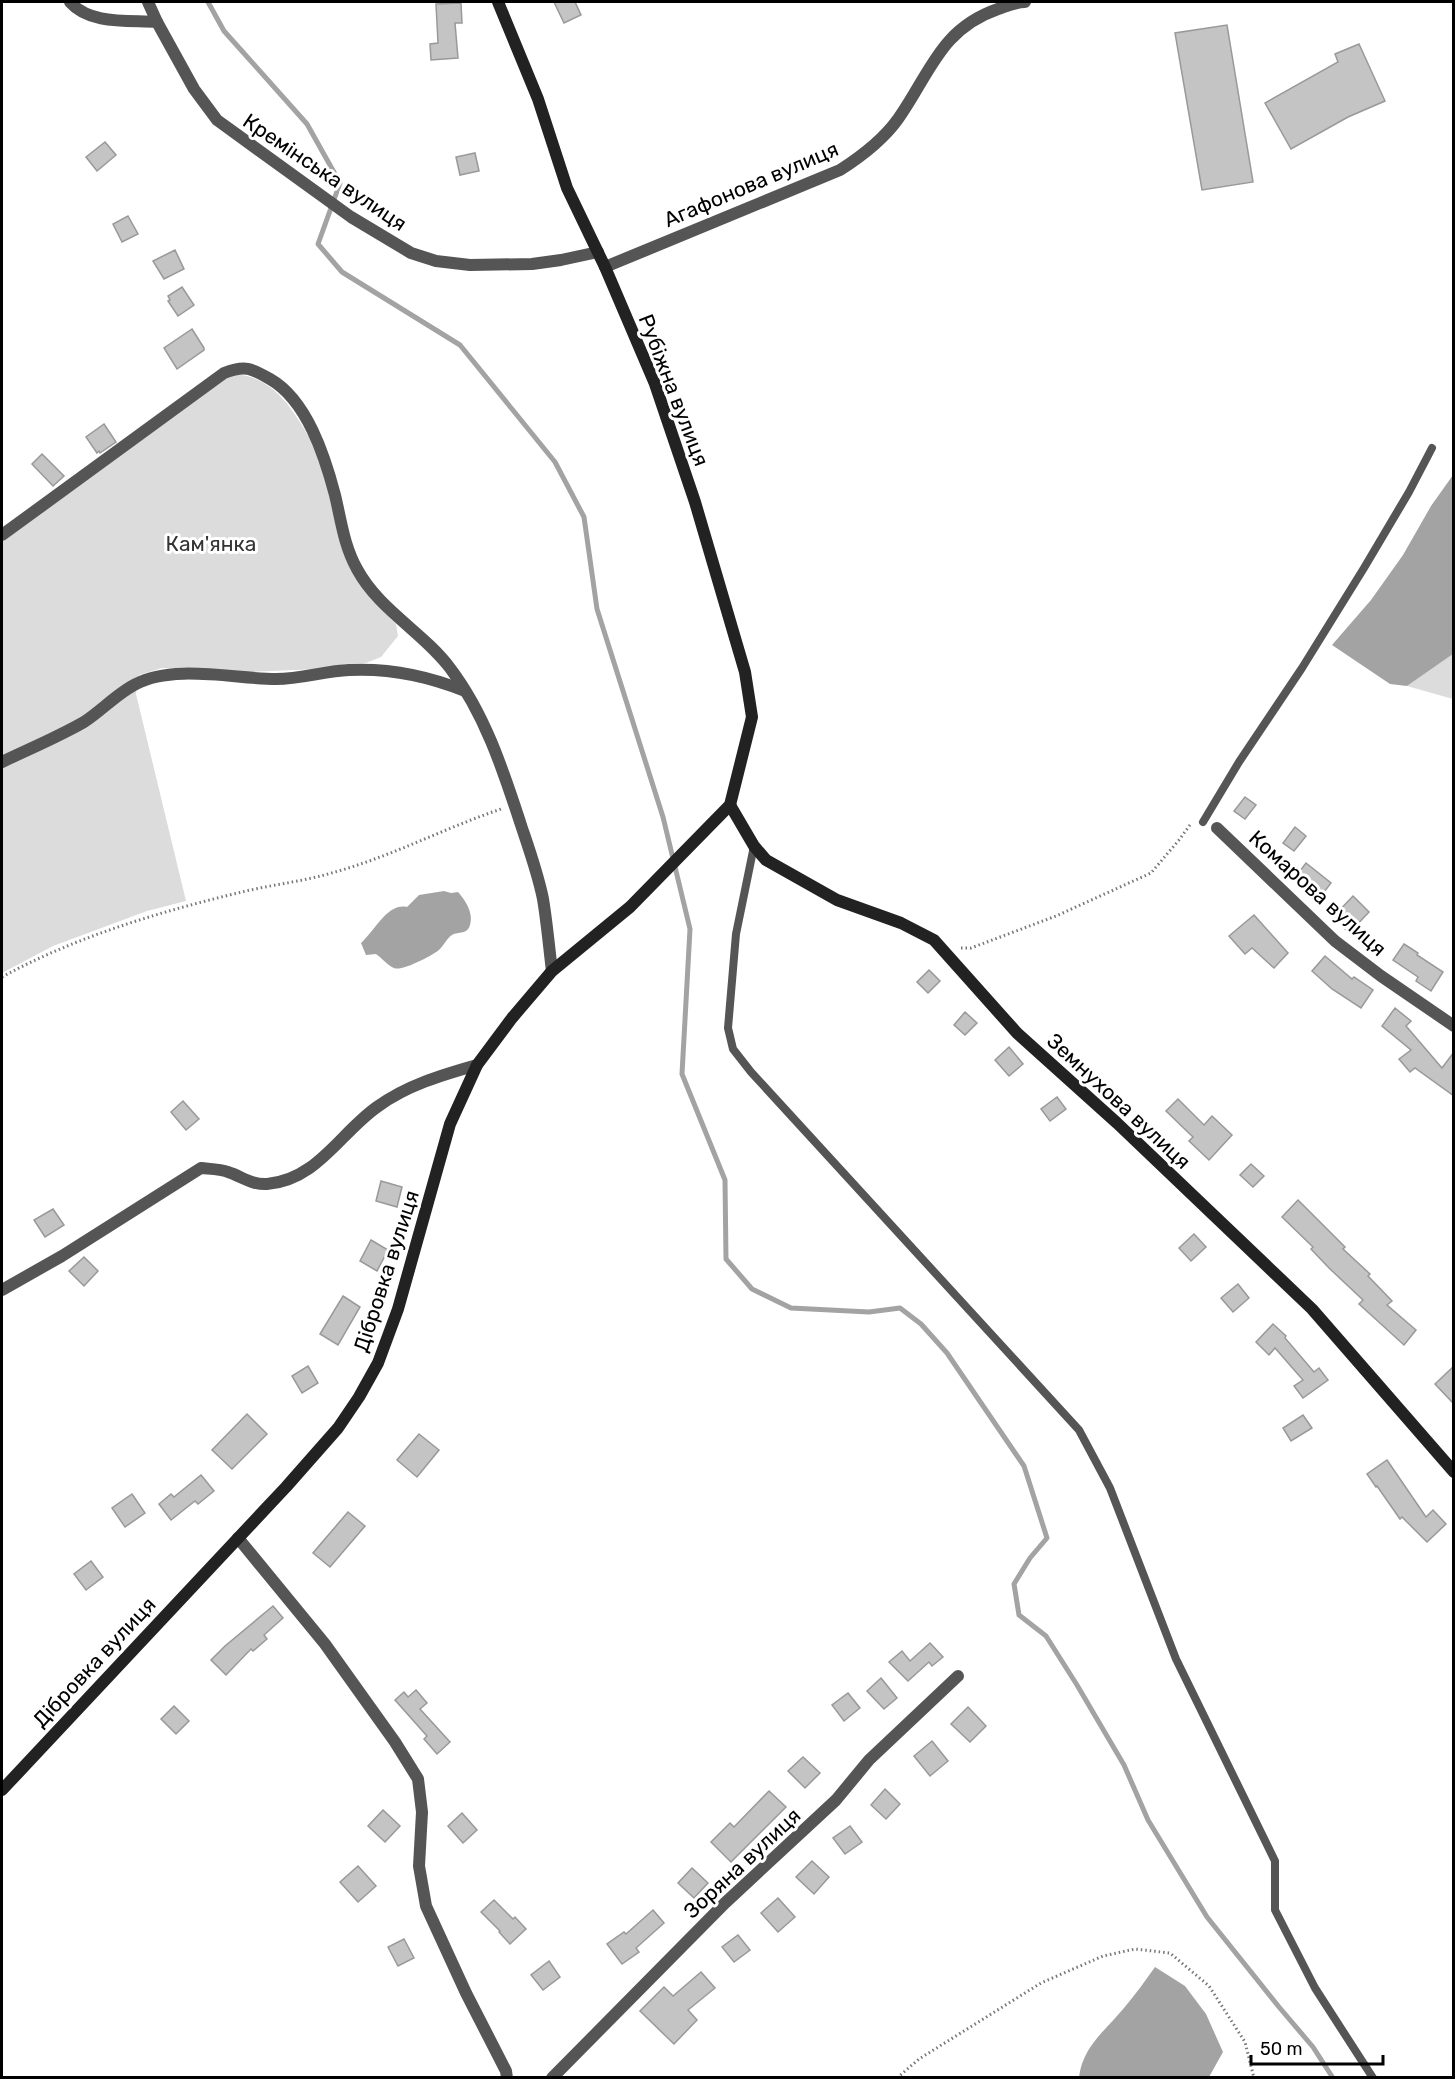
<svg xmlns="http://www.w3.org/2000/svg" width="1455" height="2079" viewBox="0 0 1455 2079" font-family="Rubik,sans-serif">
<rect width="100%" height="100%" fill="#fff"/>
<!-- green -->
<g fill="#dcdcdc">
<path d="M232 374C271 375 291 406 309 437L376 603 396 624 398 636 381 657 366 663 345 664 319 669 249 672 162 668 139 675 136 694 186 901 147 911 53 946 2 973V541L9 533Z"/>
<path d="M1453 654V699L1407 686Z"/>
</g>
<!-- water -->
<g fill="#a3a3a3">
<path d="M1453 475V654L1407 686 1390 684 1332 645 1371 600 1403 555 1431 506Z"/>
<path d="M444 891 451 893 458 892C465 900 474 913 470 925 467 935 459 931 452 935 447 938 444 945 440 949 434 955 401 972 394 968 388 966 382 958 376 954L366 955 361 943C375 931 387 903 407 907L419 895Z"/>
<path d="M1155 1967 1185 1986 1206 2014 1223 2052 1209 2077H1079C1083 2046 1105 2031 1124 2008 1135 1995 1145 1981 1155 1967Z"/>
</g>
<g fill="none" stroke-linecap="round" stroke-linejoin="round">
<!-- stream -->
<path stroke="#a3a3a3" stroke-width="5" d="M208 2 224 31 307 124 340 183 318 244 342 272 460 345 555 462 584 517 597 609 663 817 690 929 682 1074 725 1180 726 1259 752 1289 791 1308 869 1312 900 1308 921 1324 947 1353 1024 1466 1047 1538 1030 1558 1014 1584 1019 1615 1046 1636 1077 1685 1124 1765 1148 1820 1207 1917 1279 2007 1313 2047 1333 2078"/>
</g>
<!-- building -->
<g fill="#c4c4c4" stroke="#999" stroke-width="1.5">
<path d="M554 2H575L581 15 564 23Z"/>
<path d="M461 3 462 23H455L458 58 431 60 430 44 438 43 436 4Z"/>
<path d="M1227 25 1253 182 1202 190 1175 33Z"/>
<path d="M1359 44 1385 101 1348 117 1291 149 1265 103 1338 62 1335 54Z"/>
<path d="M105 142 116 155 97 171 86 157Z"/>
<path d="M475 153 479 171 460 175 456 157Z"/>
<path d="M128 216 138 234 122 242 113 224Z"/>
<path d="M175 250 184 269 164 279 153 261Z"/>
<path d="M182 287 194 305 178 316 168 301 170 300 168 296Z"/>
<path d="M192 329 204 348V350L177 369 164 348Z"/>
<path d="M104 424 116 442 100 453 99 451 97 453 86 437Z"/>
<path d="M42 454 64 476 53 486 32 464Z"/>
<path d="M1245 797 1256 805 1245 819 1234 811Z"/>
<path d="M1295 827 1306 836 1294 851 1283 843Z"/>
<path d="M1306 863 1331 883 1318 900 1293 880Z"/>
<path d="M1353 896 1369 912 1349 933 1333 917Z"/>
<path d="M1254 915 1288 953 1274 968 1252 948 1245 954 1229 936Z"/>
<path d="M1404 944 1418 953 1417 955 1443 972 1431 991 1416 981 1418 977 1393 960Z"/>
<path d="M1325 956 1352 979 1354 977 1373 990 1361 1008 1332 989 1312 971Z"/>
<path d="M929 970 940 981 928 993 917 982Z"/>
<path d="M1395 1008 1411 1021 1406 1026 1442 1068 1454 1052V1096L1415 1068 1410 1072 1399 1059 1411 1050 1382 1026Z"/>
<path d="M965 1012 977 1023 965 1035 954 1025Z"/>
<path d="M1009 1047 1023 1064 1009 1076 995 1060Z"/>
<path d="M1057 1097 1066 1109 1050 1121 1041 1109Z"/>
<path d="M1178 1099 1204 1125 1212 1116 1232 1135 1209 1160 1189 1141 1193 1137 1166 1111Z"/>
<path d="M183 1101 199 1119 186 1130 171 1112Z"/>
<path d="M1251 1164 1264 1176 1253 1187 1240 1175Z"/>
<path d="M381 1181 402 1187 397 1207 376 1201Z"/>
<path d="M1298 1200 1345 1247 1343 1249 1370 1274 1368 1276 1392 1301 1387 1305 1416 1330 1404 1345 1359 1304 1363 1300 1329 1268 1311 1249 1313 1247 1282 1217Z"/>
<path d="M53 1209 64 1225 45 1237 34 1220Z"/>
<path d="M1194 1234 1206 1247 1191 1261 1179 1248Z"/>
<path d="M371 1240 388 1250 377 1271 360 1261Z"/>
<path d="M84 1257 98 1271 84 1286 69 1271Z"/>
<path d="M1238 1284 1249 1298 1233 1312 1221 1298Z"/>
<path d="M343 1296 360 1307 338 1345 320 1334Z"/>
<path d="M1273 1324 1286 1336 1285 1338 1314 1372 1319 1368 1328 1380 1303 1398 1294 1386 1303 1380 1275 1348 1269 1355 1256 1342Z"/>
<path d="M308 1366 318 1383 302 1393 292 1376Z"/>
<path d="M1454 1366V1404L1435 1384Z"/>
<path d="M247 1414 267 1434 232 1469 212 1450Z"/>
<path d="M1303 1415 1312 1428 1291 1441 1283 1428Z"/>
<path d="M419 1434 439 1450 417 1477 397 1460Z"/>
<path d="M1387 1460 1426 1517 1433 1510 1446 1524 1427 1542 1402 1517 1400 1519 1377 1486 1376 1487 1367 1474Z"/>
<path d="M201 1475 214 1491 198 1504 195 1501 171 1520 159 1504 171 1494 174 1497Z"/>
<path d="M132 1494 145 1513 125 1527 112 1508Z"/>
<path d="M348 1512 365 1526 330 1567 313 1553Z"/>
<path d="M91 1561 103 1577 86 1590 74 1574Z"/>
<path d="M273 1606 283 1618 264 1635 267 1639 253 1651 251 1649 226 1675 211 1660 225 1646Z"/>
<path d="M930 1643 943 1657 932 1666 929 1662 908 1681 889 1662 902 1651 910 1661Z"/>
<path d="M881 1678 897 1698 884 1709 867 1691Z"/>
<path d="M416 1690 427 1703 420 1709 450 1742 437 1754 424 1739 427 1736 395 1700 404 1692 408 1697Z"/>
<path d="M848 1693 860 1708 844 1721 832 1705Z"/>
<path d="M174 1706 189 1721 176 1734 161 1719Z"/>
<path d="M968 1707 986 1726 970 1742 951 1724Z"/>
<path d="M932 1741 948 1761 930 1776 914 1756Z"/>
<path d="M803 1757 820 1773 805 1788 788 1771Z"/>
<path d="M885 1789 900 1804 886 1819 871 1805Z"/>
<path d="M769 1791 786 1807 731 1862 711 1842 730 1823 734 1827Z"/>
<path d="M383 1810 400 1826 385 1842 368 1826Z"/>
<path d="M462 1813 477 1830 463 1843 448 1826Z"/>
<path d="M850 1826 862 1842 845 1854 833 1838Z"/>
<path d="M812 1861 829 1877 814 1894 796 1877Z"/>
<path d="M358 1866 376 1886 358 1902 340 1882Z"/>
<path d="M692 1868 708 1883 694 1898 678 1883Z"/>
<path d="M778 1898 795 1917 778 1932 761 1913Z"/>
<path d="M494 1900 513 1919 515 1917 526 1929 510 1944 499 1932 500 1931 481 1912Z"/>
<path d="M653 1910 664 1923 636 1948 639 1952 622 1964 607 1944 624 1932 626 1934Z"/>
<path d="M738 1935 750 1950 734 1962 722 1947Z"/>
<path d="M404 1939 414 1958 398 1966 388 1947Z"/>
<path d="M549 1961 560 1977 543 1990 531 1975Z"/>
<path d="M701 1972 715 1988 688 2010 697 2020 674 2044 640 2011 664 1987 673 1996Z"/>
</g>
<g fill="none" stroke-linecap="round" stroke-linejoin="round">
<!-- path -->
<g stroke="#777" stroke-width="3" stroke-dasharray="1.5 3" stroke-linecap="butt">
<path d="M961 948H971L1056 916 1151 873 1179 840 1190 825"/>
<path d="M2 977C77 936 162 911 246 891 276 884 306 881 335 872 392 856 445 828 501 809"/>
<path d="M897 2078 919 2059 1041 1983 1103 1956 1135 1949 1170 1953 1209 1986 1245 2042 1254 2078"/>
</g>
<!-- lane -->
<g stroke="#555" stroke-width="8">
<path d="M1203 822 1239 762 1302 668 1364 568 1409 492 1432 448"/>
<path d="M754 846 736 934 728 1028 733 1049 751 1072 1079 1430 1110 1488 1176 1659 1275 1861V1910L1315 1988 1373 2078"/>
</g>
<!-- street -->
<g stroke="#555" stroke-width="12">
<path d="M70 2C90 25 129 20 157 22L194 89 217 120 351 217 411 253 436 261 470 265 532 264 561 260 598 252"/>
<path d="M148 2 157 22"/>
<path d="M605 267 840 170C862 156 883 140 898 119 930 74 940 29 998 9 1007 6 1016 2 1025 2"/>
<path d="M2 535 224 373C245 365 251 368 270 379 307 400 325 457 335 495 341 520 344 546 357 569 379 610 423 632 450 668 485 714 503 770 521 825 529 849 538 874 543 899 547 923 549 947 552 971"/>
<path d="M2 762C29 749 58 737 84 722 101 711 119 692 136 684 173 664 236 679 276 679 301 679 325 671 349 670 390 668 428 676 465 691"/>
<path d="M1217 828 1335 941 1381 976 1454 1026"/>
<path d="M2 1290 62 1256 201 1168C210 1169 220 1169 228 1172 241 1176 251 1185 267 1184 317 1180 340 1133 377 1107 407 1085 442 1075 477 1065"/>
<path d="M238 1538 325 1644 395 1742 418 1779 422 1812 419 1866 426 1906 466 1993 506 2071 507 2078"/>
<path d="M552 2078 725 1903 836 1800 869 1760 958 1676"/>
</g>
<!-- secondary -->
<g stroke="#222" stroke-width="12">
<path d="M730 805 754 846 766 860 837 900 901 923 934 940 1017 1033 1117 1123 1312 1309 1454 1472"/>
<path d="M2 1790 286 1487 338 1428 359 1397 378 1363 398 1309 450 1124 477 1065 512 1018 552 971 630 907 730 805 752 717 745 672 695 502 655 384 605 267 567 188 538 99 498 2"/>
</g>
</g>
<g text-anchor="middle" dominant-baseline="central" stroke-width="6" stroke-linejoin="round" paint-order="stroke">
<!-- street labels -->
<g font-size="21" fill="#000" stroke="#fff">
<text transform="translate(325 172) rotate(34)">Кремінська вулиця</text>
<text transform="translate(751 184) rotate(-23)">Агафонова вулиця</text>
<text transform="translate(674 390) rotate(69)">Рубіжна вулиця</text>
<text transform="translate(1318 893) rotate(42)">Комарова вулиця</text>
<text transform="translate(1119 1101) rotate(43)">Земнухова вулиця</text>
<text transform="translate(386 1271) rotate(-72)">Дібровка вулиця</text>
<text transform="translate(94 1662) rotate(-47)">Дібровка вулиця</text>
<text transform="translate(742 1863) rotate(-43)">Зоряна вулиця</text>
</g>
<!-- park labels -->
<g font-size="21" fill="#333" stroke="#fff">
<text x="211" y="543">Кам'янка</text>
</g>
</g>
<!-- border -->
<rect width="1455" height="2079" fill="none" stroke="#000000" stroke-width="6"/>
<!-- scale -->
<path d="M1251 2055v9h132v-9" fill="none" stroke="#000000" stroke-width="3"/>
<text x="1260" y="2055" font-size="18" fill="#000000" stroke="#ffffff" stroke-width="4.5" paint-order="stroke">50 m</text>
</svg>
